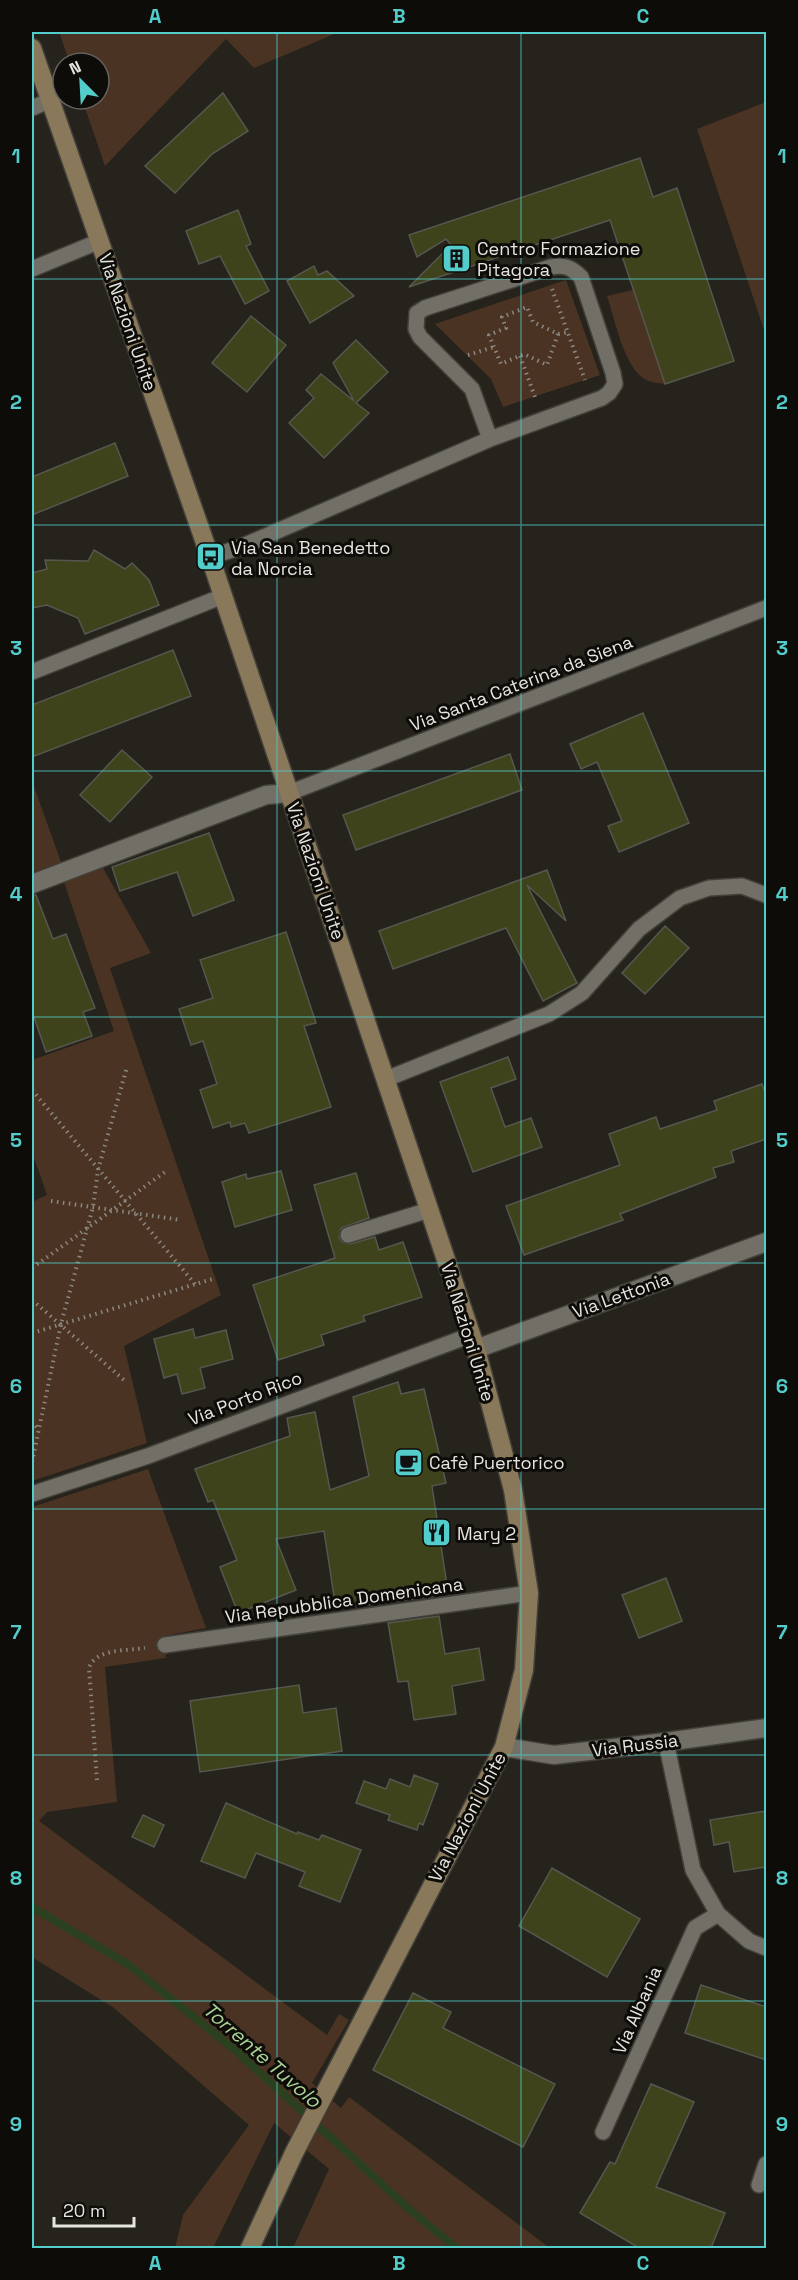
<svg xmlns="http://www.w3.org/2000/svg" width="798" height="2280" viewBox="0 0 798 2280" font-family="'Space Grotesk',sans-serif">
<rect width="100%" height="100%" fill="#25231b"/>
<!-- green -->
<g fill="#4b3323">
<path d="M59 32H339L254 68 226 39 105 166 82 99H99V63H70Z"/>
<path d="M766 102V336L697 129Z"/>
<path d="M566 280 600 375 503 407 491 379 435 324Z"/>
<path d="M633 290 665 384C658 383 648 382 643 378 623 363 615 320 607 296Z"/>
<path d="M32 781 61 862 32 873Z"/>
<path d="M103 868 151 953 110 968 221 1295 124 1346 147 1443 32 1481V1202L47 1195 32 1152V1060L114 1031 64 882Z"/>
<path d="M148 1469 206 1628 164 1636 166 1658 105 1667 117 1802 47 1812 39 1821 327 2035 339 2014 349 2020 312 2083 341 2108 349 2097 550 2248H293L329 2169 274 2123 213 2248H175L183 2215 249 2125 114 2008 32 1957V1507Z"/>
</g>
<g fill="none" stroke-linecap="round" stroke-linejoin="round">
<!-- stream -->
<path stroke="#2b401f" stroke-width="8" d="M32 1907 129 1965 236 2051 408 2208 456 2248"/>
</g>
<!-- building -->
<g fill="#3e431b" stroke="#56574e" stroke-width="1.5">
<path d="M223 93 248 131 212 154 175 193 145 166Z"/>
<path d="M640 158 653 197 677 188 734 361 665 384 610 220 409 287 451 245 446 239 417 257 409 235Z"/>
<path d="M238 210 251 244 246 246 269 291 245 304 220 256 199 264 186 231Z"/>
<path d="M314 266 318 275 327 271 354 296 310 323 287 281Z"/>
<path d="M251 316 286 345 247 392 212 363Z"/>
<path d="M356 340 388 372 356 403 369 413 324 458 289 423 314 398 306 390 321 374 354 401 333 363Z"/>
<path d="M115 443 128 476 32 515V477Z"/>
<path d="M94 550 125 569 132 563 149 580 159 605 85 634 78 618 47 605 32 608V573L47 569 45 560 88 561Z"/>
<path d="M173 650 191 696 32 757V705Z"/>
<path d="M643 713 689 823 619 852 608 826 622 821 597 762 581 769 570 744Z"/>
<path d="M122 750 152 777 110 822 80 795Z"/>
<path d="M510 754 522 790 356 850 343 815Z"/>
<path d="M209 833 234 900 193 916 177 872 120 891 112 867Z"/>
<path d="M547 870 566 921 527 885 577 983 543 1001 506 928 393 969 379 931Z"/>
<path d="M36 895 53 939 66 934 95 1008 83 1012 92 1036 46 1052 32 1011V895Z"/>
<path d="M665 926 689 948 645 994 622 973Z"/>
<path d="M286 932 316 1023 304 1026 331 1107 249 1133 245 1123 231 1127 230 1122 213 1128 200 1090 217 1084 203 1041 191 1045 179 1009 213 998 200 960Z"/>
<path d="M508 1057 516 1079 491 1088 505 1127 531 1118 542 1147 473 1172 440 1082Z"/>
<path d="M762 1084 766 1096V1139L731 1151 734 1162 713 1168 716 1177 620 1214 623 1220 524 1255 506 1206 620 1165 609 1134 656 1117 660 1129 717 1110 714 1101Z"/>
<path d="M281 1171 292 1210 235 1227 222 1182 246 1174 247 1179Z"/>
<path d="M356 1173 369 1218 341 1228 339 1238 342 1242 350 1244 375 1237 379 1250 403 1242 422 1297 363 1316 365 1321 321 1335 324 1345 278 1360 253 1285 335 1258 314 1185Z"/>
<path d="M193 1329 195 1338 226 1330 233 1359 200 1368 205 1388 182 1394 177 1374 164 1378 154 1339Z"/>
<path d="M398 1382 401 1394 424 1389 446 1483 432 1486 448 1592 436 1594V1596L336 1609 324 1531 276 1539 296 1590 238 1613 220 1567 237 1560 213 1500 208 1502 195 1469 290 1436 287 1418 315 1412 330 1490 369 1476 353 1397Z"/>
<path d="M666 1578 682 1621 639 1638 622 1595Z"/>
<path d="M439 1616 445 1654 479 1648 484 1680 452 1686 456 1714 414 1720 408 1681 398 1682 388 1623Z"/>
<path d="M299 1685 303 1713 336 1708 342 1751 200 1772 190 1701Z"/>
<path d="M414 1775 438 1784 423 1825 419 1823 417 1830 388 1820 390 1815 356 1803 364 1781 386 1789 390 1779 410 1787Z"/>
<path d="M226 1803 297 1834 298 1832 319 1840 322 1835 361 1850 340 1902 299 1886 305 1872 256 1853 245 1878 201 1861Z"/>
<path d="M766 1811V1867L734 1872 729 1842 714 1845 710 1820Z"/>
<path d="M143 1815 164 1825 154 1847 132 1837Z"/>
<path d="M552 1868 640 1919 607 1977 519 1926Z"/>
<path d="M701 1985 766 2007V2060L685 2033Z"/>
<path d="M413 1993 451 2012 443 2028 555 2084 523 2147 373 2070Z"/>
<path d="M651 2084 694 2102 656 2187 725 2213 711 2248H639L580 2213 610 2162 615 2164Z"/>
</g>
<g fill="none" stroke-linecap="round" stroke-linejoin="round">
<defs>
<g id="lane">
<path d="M32 108 49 101"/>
<path d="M32 269 100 241"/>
<path d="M210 557 238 548 490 439 602 398 609 393 615 384 613 373 581 277C571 267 565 265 551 267L425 308 417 313 416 329 420 337 472 389 490 439"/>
<path d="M32 672 223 596"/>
<path d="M289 793 766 608"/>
<path d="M386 1079 549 1014 582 993 639 929 680 898 709 888 742 886 766 895"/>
<path d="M348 1235 429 1210"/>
<path d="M32 1494 148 1456 471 1335"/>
<path d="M165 1645 529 1593"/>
<path d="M666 1742 693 1870 718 1914 749 1941 766 1948"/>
<path d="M603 2132 695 1928 718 1914"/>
<path d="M759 2185 766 2164"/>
</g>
<g id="street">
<path d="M32 884 266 795 289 793"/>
<path d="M476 1349 766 1242"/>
<path d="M504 1747 554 1755 666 1742 766 1728"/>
</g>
<path id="secondary" d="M32 48 210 557 476 1349 513 1490 529 1593 524 1670 504 1747 294 2153 250 2248"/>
</defs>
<!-- lane casing -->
<use href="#lane" stroke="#42403a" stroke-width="18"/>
<!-- street casing -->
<use href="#street" stroke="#42403a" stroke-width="21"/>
<!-- secondary casing -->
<use href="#secondary" stroke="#42403a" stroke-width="21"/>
<!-- path -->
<g stroke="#8a8881" stroke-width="4" stroke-dasharray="1.5 4.5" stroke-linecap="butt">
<path d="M552 289 585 380"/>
<path d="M558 334 547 365 524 354 501 364 489 335 506 328 502 317 527 307 533 322 558 334 568 332"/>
<path d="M468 355 494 347"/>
<path d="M520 356 535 397"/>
<path d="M32 1090 195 1284"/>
<path d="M51 1201 181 1220"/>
<path d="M32 1268 165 1172"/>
<path d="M32 1300 124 1380"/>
<path d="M32 1333 216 1278"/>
<path d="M32 1421 39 1430"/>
<path d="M32 1462 61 1324 93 1207 98 1170 127 1067"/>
<path d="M97 1780 89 1668C96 1648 127 1651 145 1648"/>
</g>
<!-- lane -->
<use href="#lane" stroke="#726f66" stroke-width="15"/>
<!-- street -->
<use href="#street" stroke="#726f66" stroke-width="18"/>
<!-- secondary -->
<use href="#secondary" stroke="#897859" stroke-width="18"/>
</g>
<!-- grid -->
<path fill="none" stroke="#52cdcc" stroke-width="1.5" stroke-opacity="0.55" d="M277 32V2248M521 32V2248M32 279H766M32 525H766M32 771H766M32 1017H766M32 1263H766M32 1509H766M32 1755H766M32 2001H766"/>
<!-- icons -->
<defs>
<symbol id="building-square" viewBox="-11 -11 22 22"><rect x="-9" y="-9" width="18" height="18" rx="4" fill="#52cdcc" stroke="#0d0c09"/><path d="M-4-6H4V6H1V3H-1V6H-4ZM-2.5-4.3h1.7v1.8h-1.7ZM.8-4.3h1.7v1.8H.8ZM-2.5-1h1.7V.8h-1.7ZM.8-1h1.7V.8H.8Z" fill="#111"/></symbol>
<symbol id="bus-square" viewBox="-11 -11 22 22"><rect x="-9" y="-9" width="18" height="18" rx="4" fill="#52cdcc" stroke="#0d0c09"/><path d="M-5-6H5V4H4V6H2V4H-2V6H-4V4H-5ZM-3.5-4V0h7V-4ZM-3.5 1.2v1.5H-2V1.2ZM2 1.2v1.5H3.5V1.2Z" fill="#111"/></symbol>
<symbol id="cafe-square" viewBox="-11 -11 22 22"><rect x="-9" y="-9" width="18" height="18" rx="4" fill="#52cdcc" stroke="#0d0c09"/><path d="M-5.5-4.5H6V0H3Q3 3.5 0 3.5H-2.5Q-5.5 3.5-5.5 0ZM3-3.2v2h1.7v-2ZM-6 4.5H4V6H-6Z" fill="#111"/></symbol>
<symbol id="restaurant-square" viewBox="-11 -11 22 22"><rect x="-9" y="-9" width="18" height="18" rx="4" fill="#52cdcc" stroke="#0d0c09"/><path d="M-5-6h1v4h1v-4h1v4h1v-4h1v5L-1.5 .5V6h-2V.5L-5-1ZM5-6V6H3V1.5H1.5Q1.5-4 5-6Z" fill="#111"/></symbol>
</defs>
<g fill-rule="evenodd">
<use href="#building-square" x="440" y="242" width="33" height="33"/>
<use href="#bus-square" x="194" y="540" width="33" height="33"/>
<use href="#cafe-square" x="392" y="1446" width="33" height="33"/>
<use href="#restaurant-square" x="420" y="1516" width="33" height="33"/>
</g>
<g text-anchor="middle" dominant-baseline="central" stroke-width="6" stroke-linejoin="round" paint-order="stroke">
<!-- poi labels -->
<g font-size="18" fill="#e7e5e0" stroke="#0d0c09" text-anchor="start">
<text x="477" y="248">Centro Formazione<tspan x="477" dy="21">Pitagora</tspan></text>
<text x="231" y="547">Via San Benedetto<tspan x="231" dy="21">da Norcia</tspan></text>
<text x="429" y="1462">Cafè Puertorico</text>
<text x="457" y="1533">Mary 2</text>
</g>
<!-- street labels -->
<g font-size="18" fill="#e7e5e0" stroke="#0d0c09">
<text transform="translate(128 322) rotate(71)">Via Nazioni Unite</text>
<text transform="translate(521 683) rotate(-21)">Via Santa Caterina da Siena</text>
<text transform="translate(316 871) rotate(71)">Via Nazioni Unite</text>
<text transform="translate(621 1295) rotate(-20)">Via Lettonia</text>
<text transform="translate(468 1332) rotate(73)">Via Nazioni Unite</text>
<text transform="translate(245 1398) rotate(-21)">Via Porto Rico</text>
<text transform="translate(344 1600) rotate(-8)">Via Repubblica Domenicana</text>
<text transform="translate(635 1745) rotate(-7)">Via Russia</text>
<text transform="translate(467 1817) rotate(-62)">Via Nazioni Unite</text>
<text transform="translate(637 2010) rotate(-66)">Via Albania</text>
</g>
<!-- water labels -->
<g font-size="20" font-style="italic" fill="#a9d195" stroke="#0d0c09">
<text transform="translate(262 2055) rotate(41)">Torrente Tuvolo</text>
</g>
</g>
<!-- border -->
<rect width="798" height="2280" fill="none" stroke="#0d0c09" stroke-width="66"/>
<!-- north arrow -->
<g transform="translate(81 81) rotate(336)"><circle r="28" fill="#0d0c09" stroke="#64635f" stroke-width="1.5"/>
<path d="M0-4.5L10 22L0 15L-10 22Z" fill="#52cdcc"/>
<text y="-9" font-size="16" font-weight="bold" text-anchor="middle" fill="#e7e5e0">N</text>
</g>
<!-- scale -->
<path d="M54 2217v9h80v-9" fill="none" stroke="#e7e5e0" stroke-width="3"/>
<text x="63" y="2217" font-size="18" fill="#e7e5e0" stroke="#0d0c09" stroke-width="4.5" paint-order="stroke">20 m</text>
<rect x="33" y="33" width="732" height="2214" fill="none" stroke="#52cdcc" stroke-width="2"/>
<g font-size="20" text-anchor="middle" font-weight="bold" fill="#52cdcc">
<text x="155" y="23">A</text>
<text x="399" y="23">B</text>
<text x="643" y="23">C</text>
<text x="16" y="163">1</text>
<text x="782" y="163">1</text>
<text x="16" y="409">2</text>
<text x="782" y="409">2</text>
<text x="16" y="655">3</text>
<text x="782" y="655">3</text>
<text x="16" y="901">4</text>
<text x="782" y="901">4</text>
<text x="16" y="1147">5</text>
<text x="782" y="1147">5</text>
<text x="16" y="1393">6</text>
<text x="782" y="1393">6</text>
<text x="16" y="1639">7</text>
<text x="782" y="1639">7</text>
<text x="16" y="1885">8</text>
<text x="782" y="1885">8</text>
<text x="16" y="2131">9</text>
<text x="782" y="2131">9</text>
<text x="155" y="2270">A</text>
<text x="399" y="2270">B</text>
<text x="643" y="2270">C</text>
</g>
</svg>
